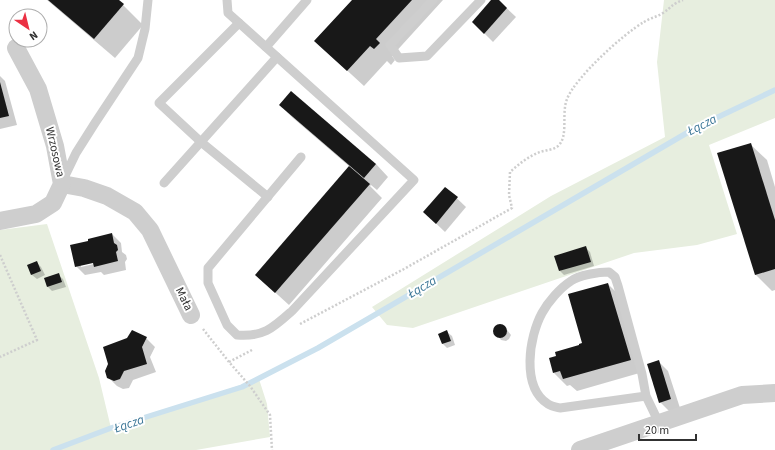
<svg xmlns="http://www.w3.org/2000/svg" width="775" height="450" viewBox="0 0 775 450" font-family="'Source Sans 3',sans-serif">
<rect width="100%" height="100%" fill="#fff"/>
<!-- green -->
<g fill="#e7eedf">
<path d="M664 0H775V118L709 145 737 234 697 245 634 253 413 328 387 325 372 307 551 196 665 137 657 62Z"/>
<path d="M47 224 99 378 111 428 259 379 267 404 270 437 196 450H0V230Z"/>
</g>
<!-- shadow -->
<g fill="#0003" fill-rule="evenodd">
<path d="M47 0H118L143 25 115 58Z"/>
<path d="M353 0H443L392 56 395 60 391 65 387 61 364 86 315 41Z"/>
<path d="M492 0H498L516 17 493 42 473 22Z"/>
<path d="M0 76 5 81 17 125 0 129Z"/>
<path d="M280 105 376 164 388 177 377 190 371 185 370 186 382 198 289 305 256 275 350 167 293 118Z"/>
<path d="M750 144 767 160 775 187V290L772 291 756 275 719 154Z"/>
<path d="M446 188 466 207 445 232 424 212Z"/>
<path d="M112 234 121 243 122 252 126 255 127 259 125 262 126 270 104 275 101 272 85 275 76 266 89 241ZM98 261V263L81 267V265Z"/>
<path d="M585 247 590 252 594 266 564 275 560 271Z"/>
<path d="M36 262 41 267 45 275 37 279 32 275 28 266Z"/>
<path d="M58 275 63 279 66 287 52 291 48 287 45 279Z"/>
<path d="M608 284 621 297 643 372 577 391 570 385 567 386 554 373 584 344Z"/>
<path d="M499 325 504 326 511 335 509 339 506 341 501 340 494 331 495 327Z"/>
<path d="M447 332 452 336 455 345 447 348 443 344Z"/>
<path d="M146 338 155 347 150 357 156 372 133 380 129 388 123 389 117 386 108 377Z"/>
<path d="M659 362 668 371 680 408 669 411 660 402Z"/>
</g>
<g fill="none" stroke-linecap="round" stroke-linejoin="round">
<!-- stream -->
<path stroke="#cbe1ee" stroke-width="5.5" d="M53 450 111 428 242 387 318 348 697 127 775 90"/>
</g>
<!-- building -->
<g fill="#181818">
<path d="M48 0H119L124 4 94 39Z"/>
<path d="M352 0H412L376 39 380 43 374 49 370 46 347 71 314 41Z"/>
<path d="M491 0H499L507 8 484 34 472 22Z"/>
<path d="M0 82 9 116 0 118Z"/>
<path d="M291 91 376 164 364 178 279 105Z"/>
<path d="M751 143 775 220V269L755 275 717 153Z"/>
<path d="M349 166 370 184 275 293 255 275Z"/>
<path d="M445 187 458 197 436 224 423 212Z"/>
<path d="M112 233 114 243 117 245 118 250 116 252 118 261 94 267 93 263 75 267 70 245 88 241V239Z"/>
<path d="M586 246 591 262 559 271 554 256Z"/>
<path d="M37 261 41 271 31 275 27 265Z"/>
<path d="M59 273 62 282 47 287 44 278Z"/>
<path d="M608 283 631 360 563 379 560 371 553 373 549 358 556 356 555 352 579 345V344L582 343 568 294Z"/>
<circle cx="500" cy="331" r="7"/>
<path d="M132 330 147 337 142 347 147 364 124 371 120 379 114 381 107 378 105 371 108 364 103 347 127 338Z"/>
<path d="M447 330 451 341 442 344 438 334Z"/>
<path d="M659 360 671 399 659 403 647 364Z"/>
</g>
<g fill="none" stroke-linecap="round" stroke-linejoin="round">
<!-- path -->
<g stroke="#cecece" stroke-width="2.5" stroke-dasharray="2 2" stroke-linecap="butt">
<path d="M0 255 37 340 0 357"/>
<path d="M300 324 404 269 512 208 509 195 510 172C519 164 529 156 540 152 546 150 553 150 558 146 569 136 561 114 567 99 575 78 623 34 644 22 650 18 657 17 663 13 672 7 672 4 683 0"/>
<path d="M203 329 229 362 250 386 270 415 272 450"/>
<path d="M229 362 252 350"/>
</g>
<!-- lane -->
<g stroke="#cecece" stroke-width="9">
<path d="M227 0 228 13 414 180 292 311C273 328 264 337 237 335L227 325 208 283V268L301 157"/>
<path d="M433 0 390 45 399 58 427 56 481 0"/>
<path d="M239 23 159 103 201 142 268 197"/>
<path d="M266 47 307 0"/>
<path d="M63 180 76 153 95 123 138 58 145 29 148 0"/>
<path d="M164 183 277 57"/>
<path d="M646 396 560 408C556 407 551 406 548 404 521 387 529 337 542 313 548 302 560 288 571 281 579 275 599 272 609 272L615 277 618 286 642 374 646 396 659 423"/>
</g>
<!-- street -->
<g stroke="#cecece" stroke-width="18">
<path d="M62 184 84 188 107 196 135 212 150 230 191 315"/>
<path d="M0 221 36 214 53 203 62 184 55 146 38 89 16 48"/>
<path d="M580 450 742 395 775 393"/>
</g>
</g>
<g text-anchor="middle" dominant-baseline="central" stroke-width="4" stroke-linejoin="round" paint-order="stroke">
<!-- street labels -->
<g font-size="12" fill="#313131" stroke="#fff">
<text transform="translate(55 152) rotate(77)">Wrzosowa</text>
<text transform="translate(184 299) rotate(64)">Mała</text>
</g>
<!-- water labels -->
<g font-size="13" font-style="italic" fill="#3b7697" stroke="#fff">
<text transform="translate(702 125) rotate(-27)">Łącza</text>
<text transform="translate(422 287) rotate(-30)">Łącza</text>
<text transform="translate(129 424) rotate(-19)">Łącza</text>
</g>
</g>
<!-- north arrow -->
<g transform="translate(28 28) rotate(145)"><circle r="19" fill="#ffffff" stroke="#adadad"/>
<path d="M0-3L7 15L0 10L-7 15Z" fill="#eb3043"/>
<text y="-6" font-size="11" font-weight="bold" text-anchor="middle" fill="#313131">N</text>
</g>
<!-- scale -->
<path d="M639 434v6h57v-6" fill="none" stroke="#313131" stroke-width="2"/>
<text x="645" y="434" font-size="12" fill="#313131" stroke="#ffffff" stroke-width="3" paint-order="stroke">20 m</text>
</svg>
